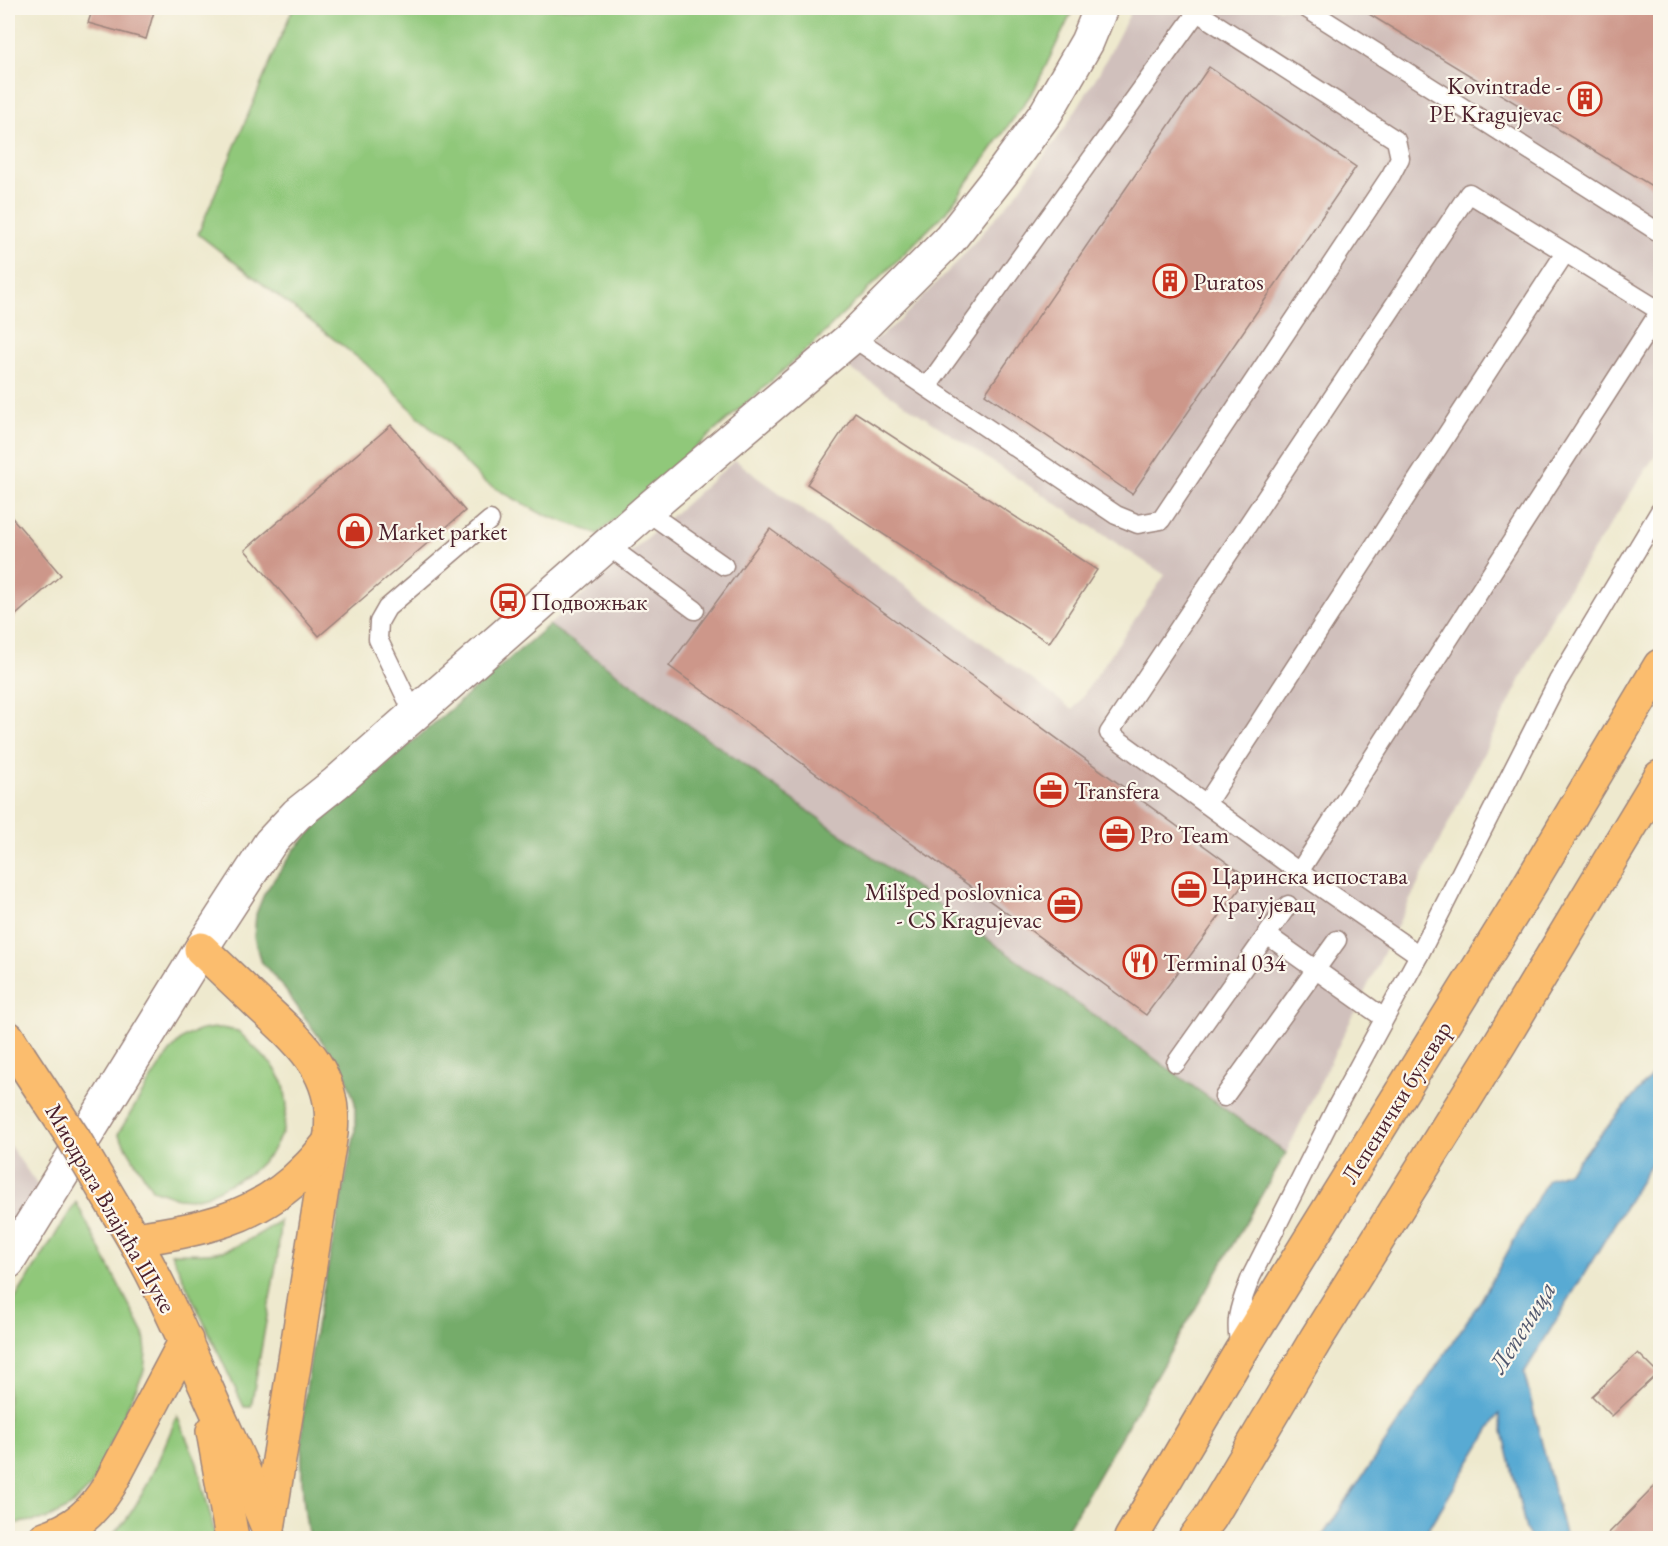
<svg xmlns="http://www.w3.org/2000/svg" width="1668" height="1546" viewBox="0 0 1668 1546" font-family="'EB Garamond',serif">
<rect width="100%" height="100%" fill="#fbf7ec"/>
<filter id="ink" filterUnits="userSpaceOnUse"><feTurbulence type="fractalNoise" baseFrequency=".0167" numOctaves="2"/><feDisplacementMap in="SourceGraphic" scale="12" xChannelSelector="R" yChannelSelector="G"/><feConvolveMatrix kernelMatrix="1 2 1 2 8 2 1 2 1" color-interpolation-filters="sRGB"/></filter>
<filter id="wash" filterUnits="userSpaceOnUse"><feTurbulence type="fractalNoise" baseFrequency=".008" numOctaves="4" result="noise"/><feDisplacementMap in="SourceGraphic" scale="24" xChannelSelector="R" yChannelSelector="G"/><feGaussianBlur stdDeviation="1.35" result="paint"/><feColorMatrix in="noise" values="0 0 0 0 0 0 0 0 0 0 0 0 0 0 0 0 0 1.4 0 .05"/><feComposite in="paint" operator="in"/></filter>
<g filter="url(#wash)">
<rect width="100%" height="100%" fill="#eee9ce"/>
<!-- industrial -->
<g fill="#d0c0bc">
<path d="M1133 8H1660V448L1558 605 1392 936 1286 1153 549 625 735 460 1073 710 1165 575 843 364 897 323 958 261 1016 194 1064 129 1100 71Z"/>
<path d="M8 1143 43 1193 8 1250Z"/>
</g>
<!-- green -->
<g fill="#90c87a" stroke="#6d7452" stroke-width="1.5">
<path d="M293 8H1074L1034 90 948 210 813 344 598 534 540 513 484 482 366 364 198 234Z"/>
<path d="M221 1028 238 1031 274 1067 284 1084 287 1106 283 1131 271 1153 252 1172 206 1196 191 1199 178 1198 152 1189 118 1134C132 1112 166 1049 185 1037 196 1030 209 1028 221 1028Z"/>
<path d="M76 1202 144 1334 146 1352 144 1371 91 1487 70 1507 47 1519 17 1523 8 1521V1310Z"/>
<path d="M280 1221 278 1254 251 1407H244L171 1253C190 1253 211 1255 229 1249 247 1243 264 1231 280 1221Z"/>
<path d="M177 1416 197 1463 216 1538H108C137 1518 163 1450 177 1416Z"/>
</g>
<!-- forest -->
<path fill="#74ac6a" stroke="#5f664a" stroke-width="1.5" d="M549 625 1286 1153 1062 1538H309C291 1449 309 1358 327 1271 336 1225 346 1178 355 1132V1103L346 1075 283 987 260 960 254 937 256 914 264 894 295 849 334 809Z"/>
<!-- water -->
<path fill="#58aad3" stroke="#51647f" stroke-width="1.5" d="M1660 1066V1149L1524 1373 1566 1538H1531L1526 1530 1499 1414 1423 1538H1321L1481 1300 1548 1179 1568 1172Z"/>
<g id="blocks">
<!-- building -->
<g fill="#cd978a">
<path d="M93 8H155L146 39 88 23Z"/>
<path d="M1359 8H1660V191Z"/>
<path d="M1209 67 1356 167 1132 494 985 394Z"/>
<path d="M855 412 1097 570 1049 643 807 484Z"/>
<path d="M391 425 465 511 319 636 245 550Z"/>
<path d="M8 513 61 575 8 622Z"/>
<path d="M770 529 1248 878 1146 1015 669 666Z"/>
<path d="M1638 1353 1658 1373 1612 1416 1592 1396Z"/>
<path d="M1659 1482 1660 1484V1538H1611L1607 1535Z"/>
</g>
</g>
</g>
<g filter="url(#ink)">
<use href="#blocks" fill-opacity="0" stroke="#9c847c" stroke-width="1.5"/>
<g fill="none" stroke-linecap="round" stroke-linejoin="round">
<defs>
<g id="lane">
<path d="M1306 8 1660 233"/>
<path d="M852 337 1116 515 1138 524 1161 520 1391 175 1400 158 1396 140 1191 8"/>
<path d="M927 387 1197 12"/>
<path d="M646 511 724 566"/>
<path d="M607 545 695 610"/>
<path d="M414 714 378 639 379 622 387 608 490 520"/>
<path d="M1206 804 1565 253"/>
<path d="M1299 872 1660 311 1469 193 1109 733 1299 872 1419 955"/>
<path d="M1267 935 1384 1018"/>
<path d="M1176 1063 1288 905"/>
<path d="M1224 1097 1337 940"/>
<path d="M1241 1351C1233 1319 1240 1306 1251 1277L1336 1108 1419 955 1558 681 1660 511"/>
</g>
<path id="street" d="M8 1262 201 949 270 843 297 814 336 783 646 511 852 337 950 239 1002 173 1046 113 1087 42 1101 8"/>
<g id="primary">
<path d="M201 949C221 968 241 987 261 1006 301 1043 337 1073 331 1133L268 1529"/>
<path d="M8 1038 20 1057"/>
<path d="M118 1213C153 1268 178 1326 205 1385 226 1433 249 1480 268 1528"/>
<path d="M134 1239C198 1230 256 1220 304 1171 313 1163 321 1153 329 1143"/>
<path d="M213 1431 232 1538"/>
<path d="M45 1538C75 1528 92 1513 109 1486L186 1340"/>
<path d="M1131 1538 1241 1351 1515 909 1660 666"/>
<path d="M1195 1538 1210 1518 1316 1339 1500 1043 1660 777"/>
</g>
</defs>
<!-- lane casing -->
<use href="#lane" stroke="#9c847c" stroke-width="21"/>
<!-- street casing -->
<use href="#street" stroke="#9c847c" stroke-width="36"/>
<!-- primary casing -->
<use href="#primary" stroke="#9c847c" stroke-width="36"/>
<!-- lane -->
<use href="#lane" stroke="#fff" stroke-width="18"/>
<!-- street -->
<use href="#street" stroke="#fff" stroke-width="33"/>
<!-- primary -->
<use href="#primary" stroke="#fbbd6e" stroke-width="33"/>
<defs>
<path id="primary-bridge" d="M20 1057 74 1139 118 1213"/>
</defs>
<!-- primary-bridge casing -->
<use href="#primary-bridge" stroke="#9c847c" stroke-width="36" stroke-linecap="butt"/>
<!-- primary-bridge -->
<use href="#primary-bridge" stroke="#fbbd6e" stroke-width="33"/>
</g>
</g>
<!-- icons -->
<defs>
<symbol id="building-ring" viewBox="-11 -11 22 22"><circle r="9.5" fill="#fbf7ec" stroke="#c8321e" stroke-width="1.5"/><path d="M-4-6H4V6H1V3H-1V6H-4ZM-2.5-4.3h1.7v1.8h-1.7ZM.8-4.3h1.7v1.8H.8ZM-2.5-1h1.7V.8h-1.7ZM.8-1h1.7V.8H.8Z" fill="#c8321e"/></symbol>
<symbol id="shop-ring" viewBox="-11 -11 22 22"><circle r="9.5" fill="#fbf7ec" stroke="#c8321e" stroke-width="1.5"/><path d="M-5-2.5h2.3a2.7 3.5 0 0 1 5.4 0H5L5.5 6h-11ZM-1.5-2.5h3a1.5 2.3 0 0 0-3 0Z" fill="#c8321e"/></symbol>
<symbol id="bus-ring" viewBox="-11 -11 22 22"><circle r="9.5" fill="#fbf7ec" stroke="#c8321e" stroke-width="1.5"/><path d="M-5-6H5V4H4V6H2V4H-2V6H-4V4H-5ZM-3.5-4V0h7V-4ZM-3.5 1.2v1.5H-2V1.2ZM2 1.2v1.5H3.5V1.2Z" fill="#c8321e"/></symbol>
<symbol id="office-ring" viewBox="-11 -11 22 22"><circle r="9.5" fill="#fbf7ec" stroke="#c8321e" stroke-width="1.5"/><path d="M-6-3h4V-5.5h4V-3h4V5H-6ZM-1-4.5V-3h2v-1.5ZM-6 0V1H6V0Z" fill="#c8321e"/></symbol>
<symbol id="restaurant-ring" viewBox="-11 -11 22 22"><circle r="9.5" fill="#fbf7ec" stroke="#c8321e" stroke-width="1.5"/><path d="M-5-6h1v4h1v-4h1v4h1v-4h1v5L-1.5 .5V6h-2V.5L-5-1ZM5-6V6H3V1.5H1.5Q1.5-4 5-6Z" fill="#c8321e"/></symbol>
</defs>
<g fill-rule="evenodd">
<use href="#building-ring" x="1566" y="80" width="38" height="38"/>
<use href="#building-ring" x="1151" y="262" width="38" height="38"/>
<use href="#shop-ring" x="336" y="512" width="38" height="38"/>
<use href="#bus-ring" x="489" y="582" width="38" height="38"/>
<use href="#office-ring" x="1032" y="771" width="38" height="38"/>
<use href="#office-ring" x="1098" y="815" width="38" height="38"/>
<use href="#office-ring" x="1170" y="870" width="38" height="38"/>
<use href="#office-ring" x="1046" y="886" width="38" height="38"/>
<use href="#restaurant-ring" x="1121" y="943" width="38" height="38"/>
</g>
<g text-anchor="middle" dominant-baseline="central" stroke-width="4.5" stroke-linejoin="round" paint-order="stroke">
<!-- poi labels -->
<g font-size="24" fill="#4a1f2b" stroke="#fbf7ec" text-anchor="start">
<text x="1562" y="85" text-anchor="end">Kovintrade -<tspan x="1562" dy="28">PE Kragujevac</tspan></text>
<text x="1193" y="281">Puratos</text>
<text x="378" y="531">Market parket</text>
<text x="531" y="601">Подвожњак</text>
<text x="1074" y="790">Transfera</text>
<text x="1140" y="834">Pro Team</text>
<text x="1212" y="875">Царинска испостава<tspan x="1212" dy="28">Крагујевац</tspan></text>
<text x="1042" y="891" text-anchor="end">Milšped poslovnica<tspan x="1042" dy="28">- CS Kragujevac</tspan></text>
<text x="1163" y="962">Terminal 034</text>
</g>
<!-- street labels -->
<g font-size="24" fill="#4a1f2b" stroke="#fbf7ec">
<text transform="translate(1396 1102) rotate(-58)">Лепенички булевар</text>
<text transform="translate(111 1208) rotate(60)">Миодрага Влајића Шуке</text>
</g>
<!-- water labels -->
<g font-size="26" font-style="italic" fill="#50576e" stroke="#fbf7ec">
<text transform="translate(1522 1327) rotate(-58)">Лепеница</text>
</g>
</g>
<!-- margin -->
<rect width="1668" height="1546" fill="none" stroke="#fbf7ec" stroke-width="30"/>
</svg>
